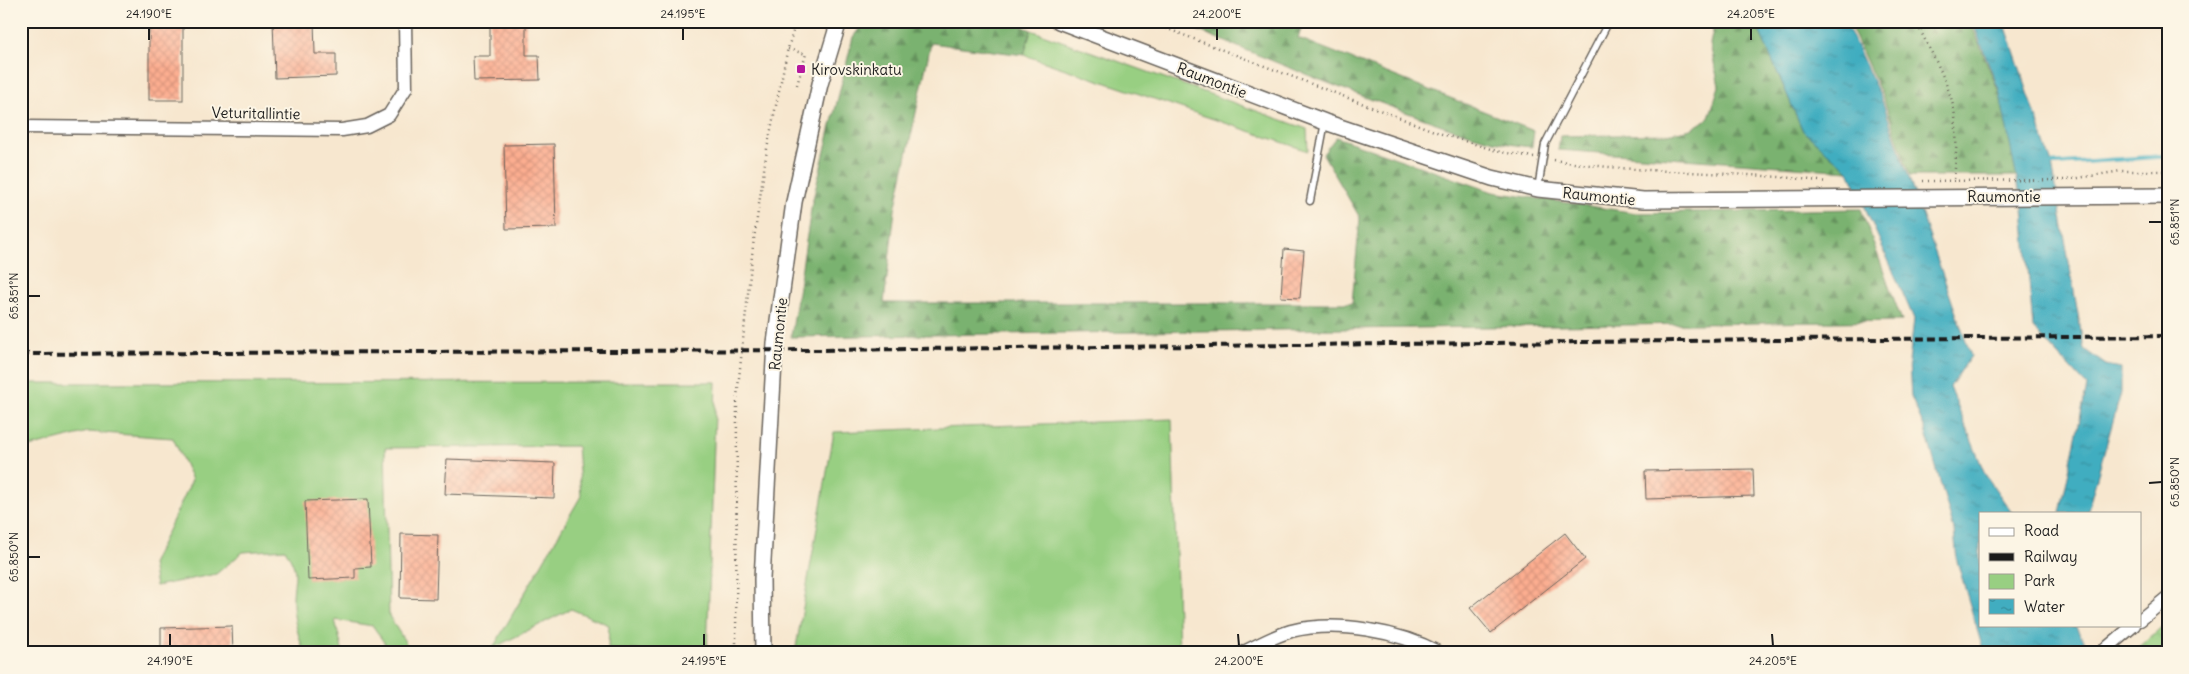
<svg xmlns="http://www.w3.org/2000/svg" width="2189" height="674" viewBox="0 0 2189 674" font-family="Delius,sans-serif">
<defs>
<pattern id="forest-firs" width="22" height="20" patternUnits="userSpaceOnUse" patternTransform="scale(1.25)"><rect width="22" height="20" fill="#7ab270"/><path d="M5 1l3.5 6h-7zM16 11l3.5 6h-7z" fill="#63905b"/></pattern>
<pattern id="park-crowns" width="20" height="18" patternUnits="userSpaceOnUse" patternTransform="scale(1.25)"><rect width="20" height="18" fill="#98cf82"/><path d="M2 6a3 3 0 1 1 6 0M12 15a3 3 0 1 1 6 0" fill="none" stroke="#82b170"/></pattern>
<pattern id="water-ripples" width="26" height="14" patternUnits="userSpaceOnUse" patternTransform="scale(1.25)"><rect width="26" height="14" fill="#41adc0"/><path d="M2 4q2-2 4 0t4 0M15 11q2-2 4 0t4 0" fill="none" stroke="#368c9b"/></pattern>
<pattern id="building-cross-hatch" width="8" height="8" patternUnits="userSpaceOnUse" patternTransform="scale(1.25)"><rect width="8" height="8" fill="#fcad90"/><path d="M0 0l8 8M0 8l8-8" fill="none" stroke="#d7947c"/></pattern>
</defs>
<rect width="100%" height="100%" fill="#fcf5e5"/>
<filter id="ink" filterUnits="userSpaceOnUse"><feTurbulence type="fractalNoise" baseFrequency=".02" numOctaves="2"/><feDisplacementMap in="SourceGraphic" scale="10" xChannelSelector="R" yChannelSelector="G"/><feConvolveMatrix kernelMatrix="1 2 1 2 8 2 1 2 1" color-interpolation-filters="sRGB"/></filter>
<filter id="wash" filterUnits="userSpaceOnUse"><feTurbulence type="fractalNoise" baseFrequency=".0096" numOctaves="4" result="noise"/><feDisplacementMap in="SourceGraphic" scale="20" xChannelSelector="R" yChannelSelector="G"/><feGaussianBlur stdDeviation="1.12" result="paint"/><feColorMatrix in="noise" values="0 0 0 0 0 0 0 0 0 0 0 0 0 0 0 0 0 1.4 0 .05"/><feComposite in="paint" operator="in"/></filter>
<g filter="url(#wash)">
<rect width="100%" height="100%" fill="#f7e7cf"/>
<!-- green -->
<g fill="#98cf82" stroke="#5a764f">
<path d="M1031 30 1307 129 1308 151 1024 55Z"/>
<path d="M716 382 707 653 608 649 609 625 571 609 493 648 581 496 577 446 385 448 389 616 412 653H391L373 626 335 620 343 653H304C299 636 293 620 293 602 293 574 301 575 285 549L243 552 216 574 156 586 152 564 192 480 173 438 88 432 21 449V383Z"/>
<path d="M1172 419 1179 653H795L834 432Z"/>
</g>
<!-- forest -->
<g fill="url(#forest-firs)" stroke="#4b6746">
<path d="M865 21H1010L1031 30 1024 55 931 43 895 210 884 303H1352L1360 218 1323 154 1336 137 1493 192 1637 213 1861 209 1902 321 791 337 812 203 853 37Z"/>
<path d="M1175 21H1304L1298 38 1534 131 1532 147C1484 143 1440 124 1394 108 1320 81 1248 51 1175 21Z"/>
<path d="M1715 21H1755L1803 131 1849 171 1558 150 1560 136 1667 134 1691 129 1709 118 1719 86 1710 44Z"/>
<path d="M1848 21H1970L1998 90 2027 176H1910L1884 100Z"/>
</g>
<!-- park -->
<path fill="url(#park-crowns)" stroke="#5a764f" d="M2168 621V653H2133Z"/>
<!-- water -->
<g fill="url(#water-ripples)" stroke="#2e646e">
<path d="M1755 21H1845L1882 100 1971 356 1950 387 1985 474 2012 513H1980V625H2075L2090 653H1984L1957 561 1954 530 1925 429 1911 397 1909 362 1914 319 1849 171 1803 131Z"/>
<path d="M1972 21H2004L2052 164 2084 349 2106 365 2121 368V393L2087 513H2060L2087 386 2033 328 2023 209 1999 90Z"/>
</g>
<g fill="none" stroke-linecap="round" stroke-linejoin="round">
<!-- stream -->
<path stroke="#41adc0" stroke-width="4.5" d="M2052 164 2168 156"/>
</g>
<g id="blocks">
<!-- building -->
<g fill="url(#building-cross-hatch)">
<rect x="149" y="21" width="34" height="79"/>
<path d="M273 21H314L315 54H336V76L275 78Z"/>
<path d="M490 21H526V55H539L540 80 474 81 473 56H490Z"/>
<path d="M554 144 556 228 506 229 504 145Z"/>
<path d="M1284 249 1304 251 1300 298 1281 297Z"/>
<path d="M447 459 555 463 554 498 445 494Z"/>
<path d="M1753 469 1754 496 1646 499 1645 471Z"/>
<path d="M368 499 371 567 355 568V578L308 580 305 501Z"/>
<path d="M1565 533 1585 559 1491 633 1470 608Z"/>
<path d="M401 534 438 535 436 599 400 598Z"/>
<path d="M232 626 233 653H161V628Z"/>
</g>
</g>
</g>
<g filter="url(#ink)">
<use href="#blocks" fill-opacity="0" stroke="#69635b" stroke-width="1"/>
<g fill="none" stroke-linecap="round" stroke-linejoin="round">
<defs>
<g id="service">
<path d="M1538 189 1545 144 1609 21"/>
<path d="M1310 201 1325 122"/>
</g>
<g id="minor">
<path d="M21 127 342 130 367 126 389 115 406 88 405 21"/>
<path d="M2140 620 2168 597"/>
<path d="M1242 653C1258 645 1274 636 1291 631 1337 620 1399 631 1440 653"/>
<path d="M2101 653 2134 625"/>
</g>
<g id="tertiary">
<path d="M1059 21 1325 122 1492 178 1538 189 1643 200 2168 196"/>
<path d="M763 653 762 579 775 343 794 202 820 84 839 21"/>
</g>
</defs>
<!-- service casing -->
<use href="#service" stroke="#69635b" stroke-width="9"/>
<!-- minor casing -->
<use href="#minor" stroke="#69635b" stroke-width="15"/>
<!-- tertiary casing -->
<use href="#tertiary" stroke="#69635b" stroke-width="18"/>
<!-- path -->
<g stroke="#69635b" stroke-width="2.5" stroke-dasharray="1 4" stroke-linecap="butt">
<path d="M1147 21 1442 134 1500 152 1534 157"/>
<path d="M1916 21C1929 50 1948 79 1954 110 1958 133 1956 157 1954 180"/>
<path d="M788 49 806 54 797 85"/>
<path d="M1554 160C1644 175 1737 170 1827 182"/>
<path d="M1923 181 2066 180 2121 171H2168"/>
<path d="M736 653 737 397 753 246 767 149 787 52 796 21"/>
</g>
<!-- service -->
<use href="#service" stroke="#fff" stroke-width="6"/>
<!-- minor -->
<use href="#minor" stroke="#fff" stroke-width="12"/>
<!-- tertiary -->
<use href="#tertiary" stroke="#fff" stroke-width="15"/>
<!-- rail -->
<path stroke="#1c1c1c" stroke-width="4" stroke-dasharray="8 4" stroke-linecap="butt" d="M21 354 814 350 2168 336"/>
</g>
</g>
<!-- ticks -->
<path fill="none" stroke="#1c1c1c" stroke-width="2" d="M149 28V40M683 28V40M1217 28V40M1751 28V40M2149 222H2162M28 296H40M2149 483 2162 482M28 557H40M170 634V646M704 634V646M1238 634 1239 646M1772 634 1773 646"/>
<!-- markers -->
<rect fill="#b5179e" stroke="#fcf5e5" stroke-width="2" x="796" y="64" width="10" height="10" rx="2.5"/>
<g text-anchor="middle" dominant-baseline="central" stroke-width="4" stroke-linejoin="round" paint-order="stroke">
<!-- poi labels -->
<g font-size="15" fill="#1c1c1c" stroke="#fcf5e5" text-anchor="start">
<text x="811" y="69">Kirovskinkatu</text>
</g>
<!-- street labels -->
<g font-size="15" fill="#1c1c1c" stroke="#fcf5e5">
<text transform="translate(1212 80) rotate(21)">Raumontie</text>
<text transform="translate(256 113) rotate(1)">Veturitallintie</text>
<text transform="translate(1599 196) rotate(6)">Raumontie</text>
<text x="2004" y="196">Raumontie</text>
<text transform="translate(778 334) rotate(-84)">Raumontie</text>
</g>
</g>
<!-- margin -->
<rect width="2189" height="674" fill="none" stroke="#fcf5e5" stroke-width="55"/>
<!-- legend -->
<rect x="1979" y="512" width="162" height="115" fill="#fcf5e5" stroke="#a29e95"/>
<rect x="1989" y="528" width="25" height="8" fill="#ffffff" stroke="#a29e95"/>
<text x="2024" y="536" font-size="15" fill="#1c1c1c">Road</text>
<rect x="1989" y="553" width="25" height="8" fill="#1c1c1c" stroke="#a29e95"/>
<text x="2024" y="562" font-size="15" fill="#1c1c1c">Railway</text>
<rect x="1989" y="574" width="25" height="15" fill="#98cf82" stroke="#a29e95"/>
<text x="2024" y="586" font-size="15" fill="#1c1c1c">Park</text>
<rect x="1989" y="599" width="25" height="15" fill="url(#water-ripples)" stroke="#a29e95"/>
<text x="2024" y="612" font-size="15" fill="#1c1c1c">Water</text>
<rect x="28" y="28" width="2134" height="618" fill="none" stroke="#1c1c1c" stroke-width="2"/>
<g font-size="12" text-anchor="middle" fill="#1c1c1c">
<text x="149" y="18">24.190°E</text>
<text x="683" y="18">24.195°E</text>
<text x="1217" y="18">24.200°E</text>
<text x="1751" y="18">24.205°E</text>
<text transform="translate(2175 222) rotate(-90)" y="4">65.851°N</text>
<text transform="translate(14 296) rotate(-90)" y="4">65.851°N</text>
<text transform="translate(2175 482) rotate(-90)" y="4">65.850°N</text>
<text transform="translate(14 557) rotate(-90)" y="4">65.850°N</text>
<text x="170" y="665">24.190°E</text>
<text x="704" y="665">24.195°E</text>
<text x="1239" y="665">24.200°E</text>
<text x="1773" y="665">24.205°E</text>
</g>
</svg>
